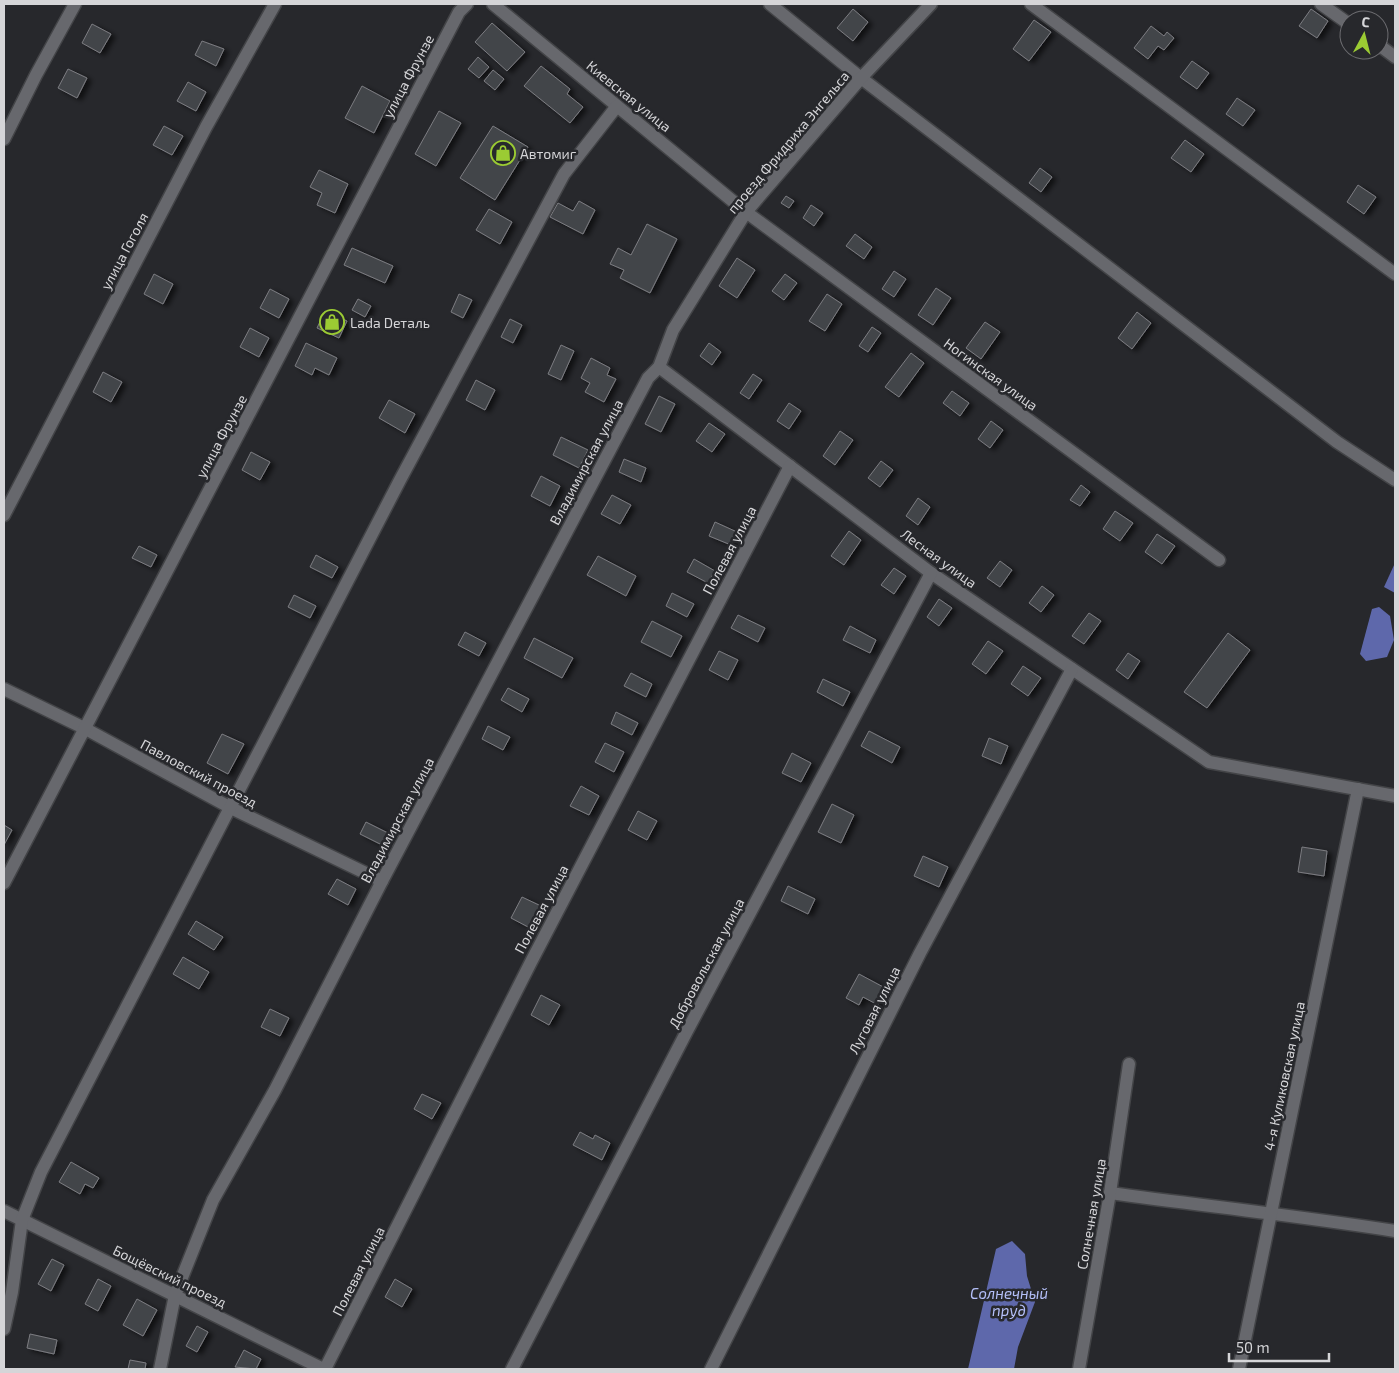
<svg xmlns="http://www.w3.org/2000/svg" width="1399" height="1373" viewBox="0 0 1399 1373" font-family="'Exo 2',sans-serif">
<defs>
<filter id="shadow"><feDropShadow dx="4.5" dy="2.5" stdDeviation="2.5" flood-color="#0009"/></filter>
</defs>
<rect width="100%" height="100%" fill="#27282c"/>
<!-- water -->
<g fill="#5e68ab">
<path d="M1395 563V593L1384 587Z"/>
<path d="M1379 607 1390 616 1394 640 1387 657 1366 661 1360 654 1372 609Z"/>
<path d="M1012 1241 1025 1254 1027 1276 1035 1302 1018 1347 1014 1369H968L996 1249Z"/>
</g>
<!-- building -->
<g fill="#434448" stroke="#7c7d82" filter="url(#shadow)">
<path d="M853 9 868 22 853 41 837 28Z"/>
<path d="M1311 9 1328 21 1317 38 1299 26Z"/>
<path d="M1034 20 1051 32 1029 61 1013 49Z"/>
<path d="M492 23 525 52 507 71 475 42Z"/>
<path d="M92 24 111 34 100 53 82 43Z"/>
<path d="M1151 26 1164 36 1167 32 1174 38 1164 50 1158 46 1148 59 1134 48Z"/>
<path d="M202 41 224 49 216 66 195 55Z"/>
<path d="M478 57 489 67 479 78 468 69Z"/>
<path d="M1192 61 1209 73 1197 89 1180 77Z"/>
<path d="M541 66 570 89 567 94 583 107 570 123 524 86Z"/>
<path d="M68 69 87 78 77 98 58 88Z"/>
<path d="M493 70 504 79 495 90 484 81Z"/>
<path d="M188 82 206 92 196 111 177 101Z"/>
<path d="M362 86 390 101 374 133 345 118Z"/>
<path d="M1237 98 1255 110 1243 126 1226 114Z"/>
<path d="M439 111 461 123 436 166 415 154Z"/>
<path d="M164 126 183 136 172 155 153 145Z"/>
<path d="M493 126 528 147 495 200 460 178Z"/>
<path d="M1185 140 1204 154 1191 172 1171 158Z"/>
<path d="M1040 168 1052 177 1041 192 1029 183Z"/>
<path d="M319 170 348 184 335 213 317 205 322 193 310 187Z"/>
<path d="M1358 185 1376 197 1364 214 1347 202Z"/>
<path d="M786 196 794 201 789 208 781 203Z"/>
<path d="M579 201 595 210 583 234 550 217 558 203 573 211Z"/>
<path d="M811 205 823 213 814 226 803 218Z"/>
<path d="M489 209 512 222 500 244 476 230Z"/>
<path d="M647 224 677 239 650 293 620 278 624 270 610 264 618 248 631 255Z"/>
<path d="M855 234 872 247 864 259 846 246Z"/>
<path d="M352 248 393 266 385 283 344 265Z"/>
<path d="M737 258 755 270 737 298 719 286Z"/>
<path d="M894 271 906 279 894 297 882 289Z"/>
<path d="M154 274 173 284 163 304 144 294Z"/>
<path d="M785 274 797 283 784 300 772 291Z"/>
<path d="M936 288 951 298 933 325 918 315Z"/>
<path d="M270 289 289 299 279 318 260 308Z"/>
<path d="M459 294 472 300 463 318 451 312Z"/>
<path d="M827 294 842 304 825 331 809 321Z"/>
<path d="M358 299 371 306 365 317 352 310Z"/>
<path d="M325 311 347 321 339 338 317 328Z"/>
<path d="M1137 312 1151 323 1132 349 1118 338Z"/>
<path d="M510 319 522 325 513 343 501 337Z"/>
<path d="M985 322 1000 332 981 359 966 348Z"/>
<path d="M872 327 881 333 868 352 859 346Z"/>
<path d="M250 328 269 338 259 357 240 347Z"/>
<path d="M306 343 337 358 329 375 315 368 312 375 295 366Z"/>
<path d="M709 343 721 352 712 365 700 356Z"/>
<path d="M561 345 574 351 561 380 548 374Z"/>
<path d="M911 353 924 363 899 397 885 387Z"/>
<path d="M591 358 610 368 607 375 616 379 604 402 585 392 590 383 581 378Z"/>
<path d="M103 372 122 382 111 402 93 392Z"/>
<path d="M753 374 762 380 749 399 740 393Z"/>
<path d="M476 380 495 390 485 410 466 400Z"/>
<path d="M952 391 969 403 960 416 943 403Z"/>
<path d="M659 396 675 404 661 432 645 424Z"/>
<path d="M389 400 415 414 405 433 379 418Z"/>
<path d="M789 403 801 411 789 429 777 421Z"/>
<path d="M991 421 1003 430 990 448 978 439Z"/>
<path d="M709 423 725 434 712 452 696 441Z"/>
<path d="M840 431 853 440 835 465 823 456Z"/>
<path d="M561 437 588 450 579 468 553 455Z"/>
<path d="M251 452 270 462 260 480 242 470Z"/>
<path d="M624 459 646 468 641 482 619 472Z"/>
<path d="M881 461 893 470 880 487 868 478Z"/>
<path d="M541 476 560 486 550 506 531 496Z"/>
<path d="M1081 485 1090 492 1080 506 1070 500Z"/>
<path d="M612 495 631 505 620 524 601 514Z"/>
<path d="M918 498 930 507 918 525 906 516Z"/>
<path d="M1115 511 1133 523 1120 541 1103 529Z"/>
<path d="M715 522 737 532 731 545 709 536Z"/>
<path d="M849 531 861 540 844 565 831 556Z"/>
<path d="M1157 534 1175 546 1162 564 1145 552Z"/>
<path d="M139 546 157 555 151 567 132 558Z"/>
<path d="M316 555 338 567 332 578 310 567Z"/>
<path d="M598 556 636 576 626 596 587 575Z"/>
<path d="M694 559 715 571 708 583 687 572Z"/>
<path d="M1000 561 1012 570 1000 587 987 578Z"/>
<path d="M894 568 906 576 894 594 881 585Z"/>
<path d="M1042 586 1054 595 1041 612 1029 603Z"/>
<path d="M672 593 694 604 687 617 666 606Z"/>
<path d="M294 595 316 606 310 618 288 607Z"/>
<path d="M939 599 952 608 939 626 927 617Z"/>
<path d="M1089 613 1101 621 1084 644 1072 636Z"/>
<path d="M738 615 765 628 758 642 731 628Z"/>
<path d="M652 621 682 636 671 657 641 642Z"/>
<path d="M850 626 876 640 870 653 843 640Z"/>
<path d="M465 632 486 643 479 656 458 645Z"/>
<path d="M1228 633 1250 650 1207 708 1184 692Z"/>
<path d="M534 638 573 658 562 678 524 658Z"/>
<path d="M988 641 1003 651 986 674 972 664Z"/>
<path d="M719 651 738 660 728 680 709 670Z"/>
<path d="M1128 653 1140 661 1128 679 1116 670Z"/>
<path d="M1023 666 1041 678 1028 696 1011 684Z"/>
<path d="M631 673 652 684 646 697 624 686Z"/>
<path d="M823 679 850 692 843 706 817 692Z"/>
<path d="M508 688 529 699 522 712 501 700Z"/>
<path d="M616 712 638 723 632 735 611 724Z"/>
<path d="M488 726 510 737 503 750 482 739Z"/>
<path d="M869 731 900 747 892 763 861 746Z"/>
<path d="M222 734 244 744 228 774 207 763Z"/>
<path d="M989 738 1008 746 1001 764 982 756Z"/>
<path d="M605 743 624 752 614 772 595 762Z"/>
<path d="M792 753 811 763 801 782 782 773Z"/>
<path d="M581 786 599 796 589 815 570 806Z"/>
<path d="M832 804 854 815 841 843 818 832Z"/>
<path d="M638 811 657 821 647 840 628 830Z"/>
<path d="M366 822 388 833 382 845 360 834Z"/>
<path d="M4 825 12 830 4 845Z"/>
<path d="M1302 847 1327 851 1324 876 1298 872Z"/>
<path d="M923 856 948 867 939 887 914 876Z"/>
<path d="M337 879 356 889 348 905 328 894Z"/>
<path d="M788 886 815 899 808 914 781 901Z"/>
<path d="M522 897 541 906 530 928 511 918Z"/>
<path d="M196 921 223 937 214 950 188 934Z"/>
<path d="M183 957 209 972 199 989 173 974Z"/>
<path d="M859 974 887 989 878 1005 863 997 859 1005 846 998Z"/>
<path d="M541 995 560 1005 549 1025 531 1015Z"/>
<path d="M270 1009 289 1018 280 1036 261 1027Z"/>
<path d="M422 1094 441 1103 432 1119 414 1109Z"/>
<path d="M580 1132 593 1139 595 1135 610 1143 602 1160 573 1145Z"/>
<path d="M71 1162 99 1178 93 1188 85 1184 80 1194 59 1182Z"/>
<path d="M52 1259 64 1265 51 1291 38 1284Z"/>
<path d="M98 1279 111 1286 98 1311 85 1304Z"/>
<path d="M395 1279 412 1289 402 1307 385 1297Z"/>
<path d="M137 1299 157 1310 143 1336 123 1325Z"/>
<path d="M197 1326 208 1332 197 1352 186 1346Z"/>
<path d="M30 1334 57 1340 54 1354 27 1348Z"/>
<path d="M244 1350 261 1359 256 1369 235 1367Z"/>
<path d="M130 1360 146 1363 145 1369H128Z"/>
</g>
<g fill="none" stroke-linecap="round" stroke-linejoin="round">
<defs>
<g id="minor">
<path d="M493 4 746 212 1219 560"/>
<path d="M770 4 861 78 1337 442 1395 480"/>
<path d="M1031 4 1395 274"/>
<path d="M1321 4 1349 24"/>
<path d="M1379 45 1395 57"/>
<path d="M4 139 36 75 75 4"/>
<path d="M659 367 931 573 1209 762 1395 796"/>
<path d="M4 515 206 127 275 4"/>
<path d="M4 689 84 728 231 808 382 881"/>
<path d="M4 883 459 12 467 4"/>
<path d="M1110 1193C1205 1206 1300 1216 1395 1231"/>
<path d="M4 1211 323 1369"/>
<path d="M4 1329 12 1292 22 1220 41 1172 400 480 564 174 617 106"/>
<path d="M160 1369 175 1295 213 1200 275 1090 382 881 648 378 659 367 673 330 746 212 861 78 931 4"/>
<path d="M325 1369 531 962 790 466"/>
<path d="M512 1369 687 1031 931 573"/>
<path d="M711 1369 920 953 1072 669"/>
<path d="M1079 1369 1110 1193 1129 1064"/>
<path d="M1239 1369 1358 789"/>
</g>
</defs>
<!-- minor casing -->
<use href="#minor" stroke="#434447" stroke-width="15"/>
<!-- minor -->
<use href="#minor" stroke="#67686d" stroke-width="12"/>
</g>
<!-- icons -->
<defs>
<symbol id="shop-ring" viewBox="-11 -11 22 22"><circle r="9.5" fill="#27282c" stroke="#9bcb33" stroke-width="1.5"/><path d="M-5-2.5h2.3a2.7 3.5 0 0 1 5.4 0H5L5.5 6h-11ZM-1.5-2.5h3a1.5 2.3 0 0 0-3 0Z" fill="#9bcb33"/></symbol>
</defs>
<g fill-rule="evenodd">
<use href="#shop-ring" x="489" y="139" width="28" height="28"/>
<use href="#shop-ring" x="318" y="308" width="28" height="28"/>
</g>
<g text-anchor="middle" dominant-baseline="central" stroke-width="5" stroke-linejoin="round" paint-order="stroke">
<!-- street labels -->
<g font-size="14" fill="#d5d5d8" stroke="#27282c">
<text transform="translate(408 76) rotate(-62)">улица Фрунзе</text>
<text transform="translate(629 96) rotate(39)">Киевская улица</text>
<text transform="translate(788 142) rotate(-50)">проезд Фридриха Энгельса</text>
<text transform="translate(124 251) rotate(-62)">улица Гоголя</text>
<text transform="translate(991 374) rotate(36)">Ногинская улица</text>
<text transform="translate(221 436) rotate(-62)">улица Фрунзе</text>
<text transform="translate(586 462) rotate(-62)">Владимирская улица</text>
<text transform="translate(729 550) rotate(-62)">Полевая улица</text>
<text transform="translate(939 558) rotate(36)">Лесная улица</text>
<text transform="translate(199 773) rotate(28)">Павловский проезд</text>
<text transform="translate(397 820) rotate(-62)">Владимирская улица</text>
<text transform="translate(541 909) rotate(-62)">Полевая улица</text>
<text transform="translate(706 963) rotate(-62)">Добровольская улица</text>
<text transform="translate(874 1010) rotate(-63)">Луговая улица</text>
<text transform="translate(1284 1076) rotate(-78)">4-я Куликовская улица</text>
<text transform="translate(1091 1214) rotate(-80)">Солнечная улица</text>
<text transform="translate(358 1271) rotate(-63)">Полевая улица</text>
<text transform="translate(170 1276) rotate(26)">Бощёвский проезд</text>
</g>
<!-- poi labels -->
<g font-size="14" fill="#d5d5d8" stroke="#27282c" text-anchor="start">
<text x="520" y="153">Автомиг</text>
<text x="350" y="322">Lada Dеталь</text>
</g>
<!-- water labels -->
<g font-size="15" font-style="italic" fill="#b4bff8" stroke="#27282c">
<text x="1009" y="1293">Солнечный<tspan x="1009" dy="17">пруд</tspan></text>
</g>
</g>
<!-- border -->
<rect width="1399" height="1373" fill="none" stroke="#d5d5d8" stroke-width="10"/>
<!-- north arrow -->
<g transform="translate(1364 35) rotate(7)"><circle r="24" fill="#27282c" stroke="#6d6d71"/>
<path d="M0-4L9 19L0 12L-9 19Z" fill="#9bcb33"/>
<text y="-8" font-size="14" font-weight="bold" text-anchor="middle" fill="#d5d5d8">С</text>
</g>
<!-- scale -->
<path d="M1229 1353v8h100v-8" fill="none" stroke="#d5d5d8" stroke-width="2.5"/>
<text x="1236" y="1353" font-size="15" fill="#d5d5d8" stroke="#27282c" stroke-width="4" paint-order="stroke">50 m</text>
</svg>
